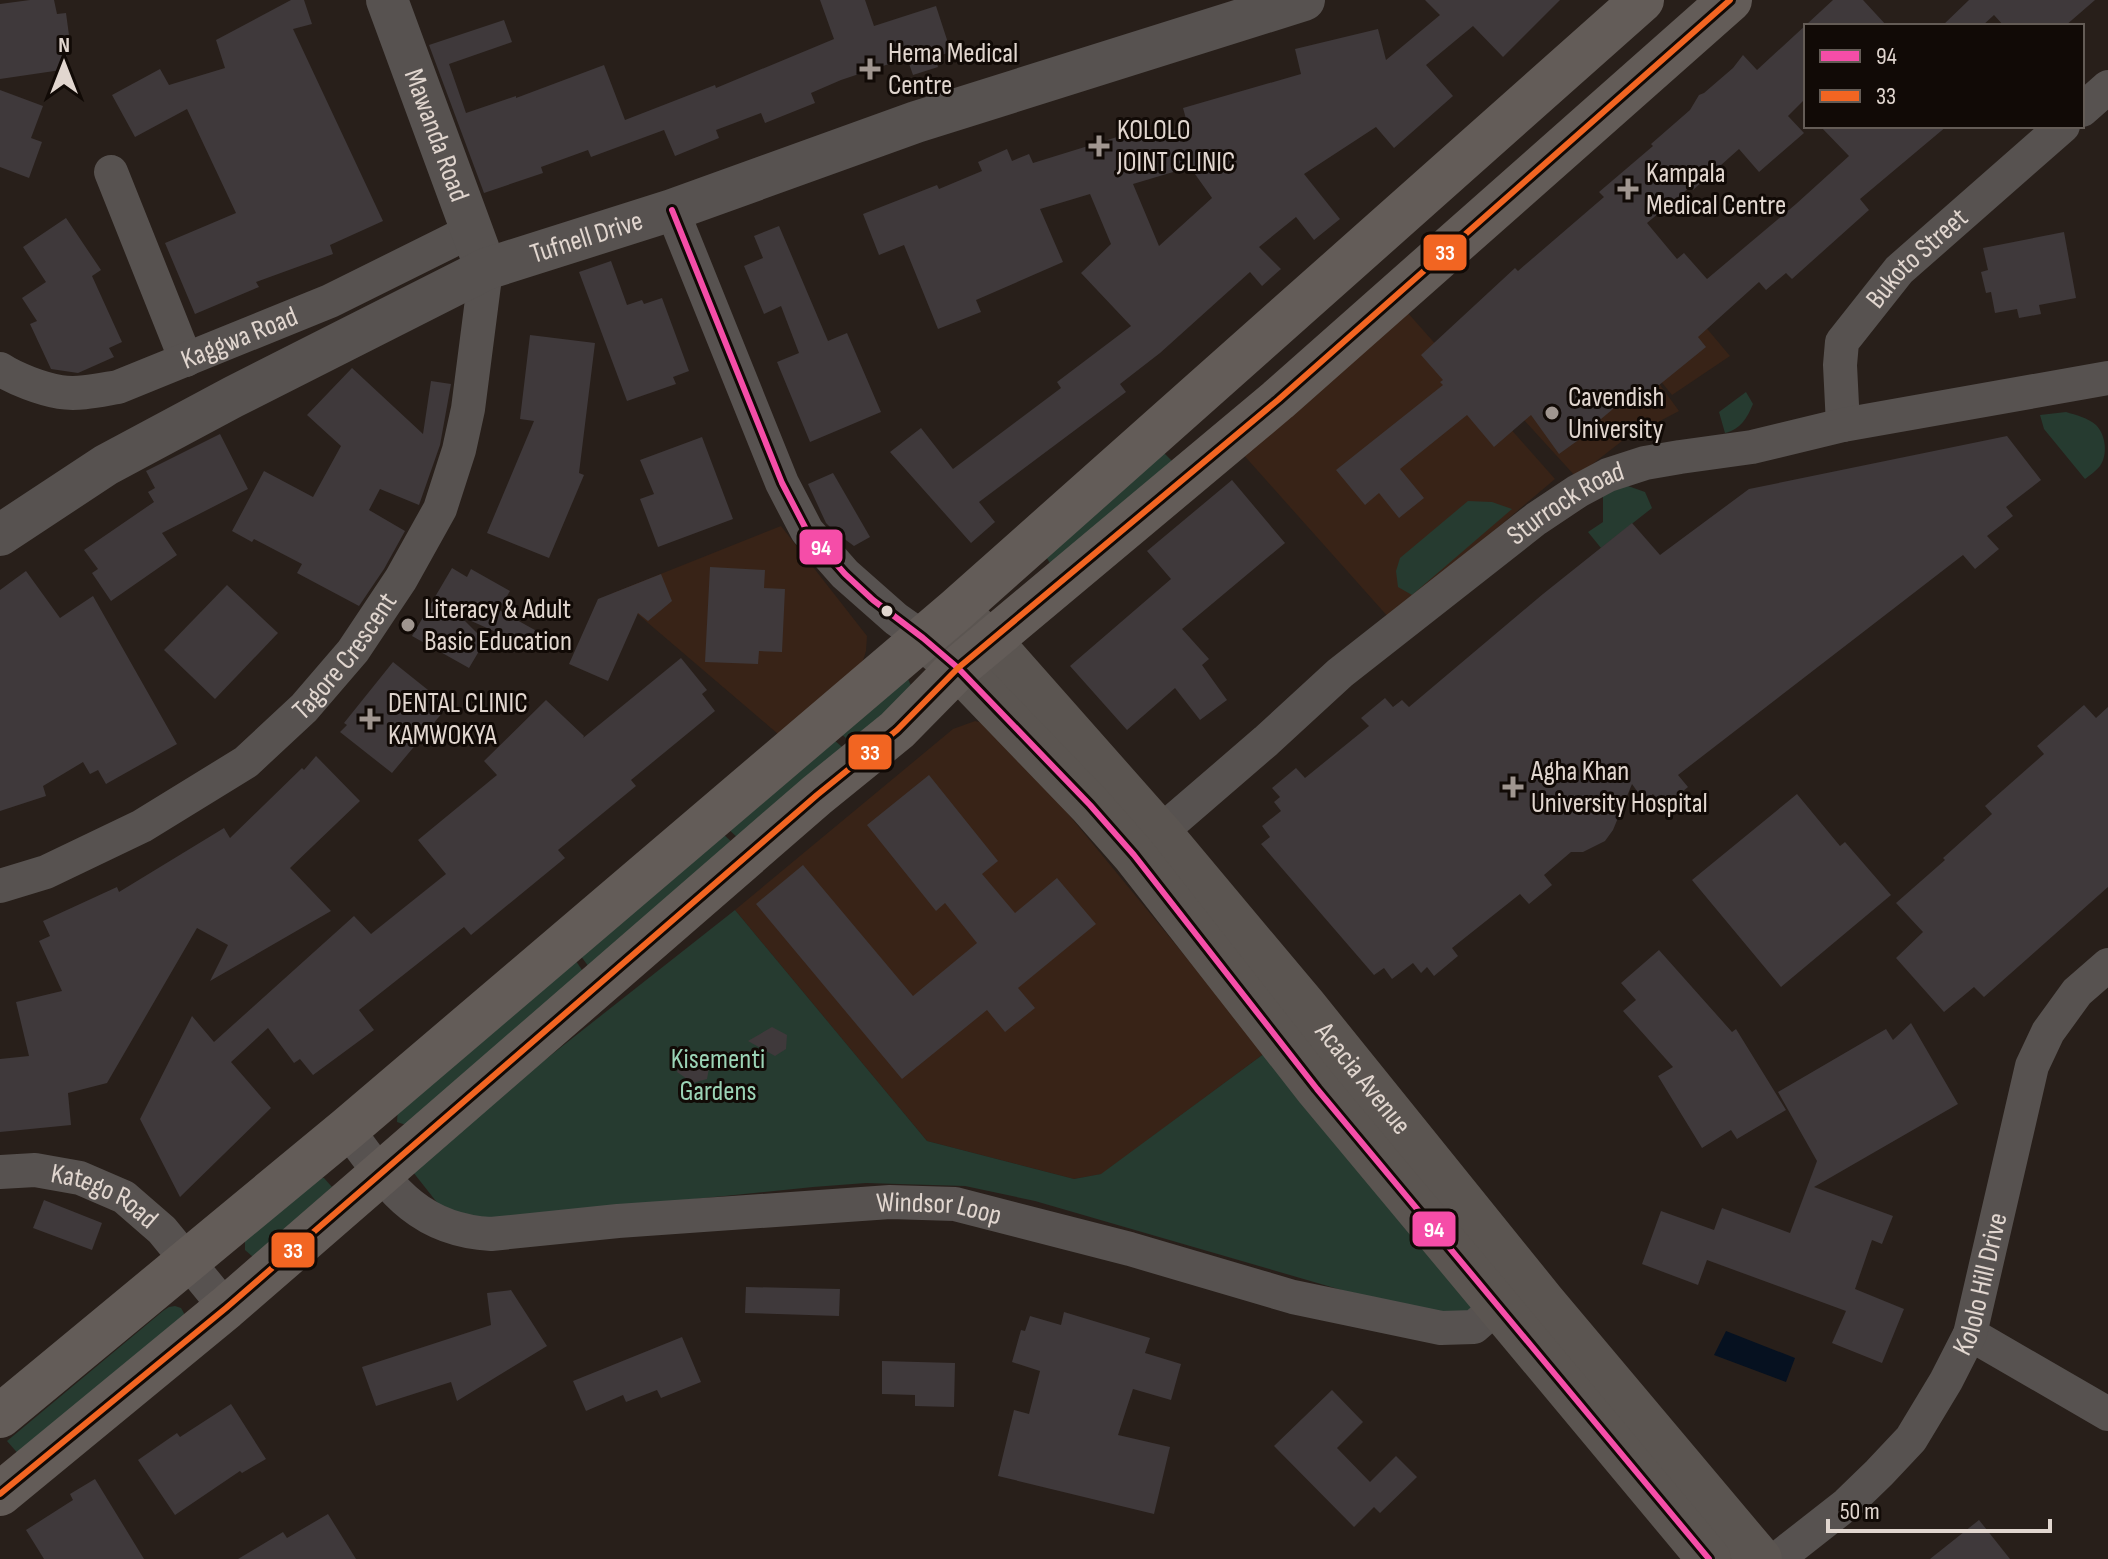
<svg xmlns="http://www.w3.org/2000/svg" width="2108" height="1559" viewBox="0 0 2108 1559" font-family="'Sofia Sans Condensed',sans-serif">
<rect width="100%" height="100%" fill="#281f1a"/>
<!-- built -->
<g fill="#382317">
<path d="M1656 268 1730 356 1672 395 1628 341 1679 411 1622 441 1576 477 1504 398Z"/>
<path d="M1407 312 1555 479 1390 619 1241 452Z"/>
<path d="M781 526 867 636 866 651 859 673 778 734 613 593Z"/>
<path d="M975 721 988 724 1009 742 1265 1053 1102 1174 1074 1179 927 1141 735 910 953 729Z"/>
</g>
<!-- green -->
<g fill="#263b30">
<path d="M1746 392 1753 404C1747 418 1741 429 1725 433L1719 412Z"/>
<path d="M2066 412C2076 415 2088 418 2096 425 2106 435 2108 455 2100 466 2096 471 2090 475 2085 479L2044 429 2040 415Z"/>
<path d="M1164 453 1177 466 1053 568 1045 555Z"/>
<path d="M1628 486 1645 492 1652 508 1601 548 1588 532 1603 522V496L1611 487Z"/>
<path d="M1468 501 1492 502 1512 509 1412 595 1398 587 1396 571 1400 558Z"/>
<path d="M908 679 913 690 856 747 839 732Z"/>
<path d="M833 739 850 754 740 840 726 827Z"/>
<path d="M720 831 736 846 591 970 578 952Z"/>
<path d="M735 910 927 1141 1074 1179 1101 1174 1265 1053 1474 1308 1456 1318 1369 1298 1035 1201 965 1186 866 1183 813 1187 517 1217H468L439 1205 409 1167Z"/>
<path d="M574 958 586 976 406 1125 397 1122 398 1106Z"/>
<path d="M314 1178H324L332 1187 253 1257 245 1250V1241Z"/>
<path d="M175 1306 181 1308 186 1317 21 1457 7 1441 163 1311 169 1307Z"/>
</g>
<!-- water -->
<path fill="#061120" d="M1726 1331 1795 1358 1786 1382 1714 1355Z"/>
<!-- building -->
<g fill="#3f393b" fill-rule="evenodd">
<path d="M30 0H54L57 14 66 13 71 50H66L68 69 0 79V4Z"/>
<path d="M291 0H304L312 24 293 29 383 221 330 245 333 254 256 282 259 287 195 314 165 243 236 213 187 109 135 137 112 95 160 69 169 85 225 68 216 40Z"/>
<path d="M820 0H865L874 26 936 6 951 52 935 57 938 67 913 75 907 58 841 80 811 93 815 103 765 123 761 113 716 130 719 138 675 156 664 130 591 157 588 150 541 167 543 173 484 193 429 45 504 20 512 42 449 64 466 113 516 96V98L604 65 625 120 715 85 716 88 834 39Z"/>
<path d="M1425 0H1560L1503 57 1473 26 1426 65 1453 96 1394 148 1376 127 1304 174 1340 219 1314 240 1296 217 1259 247 1281 269 1262 286 1250 272 1160 353 1120 384 1126 392 979 502 995 522 971 543 890 452 921 428 953 469 1061 388 1057 382 1131 326 1081 273 1111 244 1090 194 1040 209 1063 262 976 300 981 312 938 329 904 245 879 255 863 214 937 185 939 189 982 171 978 162 1007 149 1012 161 1029 154 1033 163 1143 129 1146 140 1188 126 1183 108 1301 74 1295 49 1378 29 1386 60 1440 15ZM1190 167 1212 198 1159 246 1133 184Z"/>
<path d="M1833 0H1863L1887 26H1806V98L1788 116 1804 133 1759 172 1739 149 1693 190 1690 187 1647 223 1677 259 1684 253 1707 279 1796 204 1849 156 1820 126H1947L1860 199 1869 210 1792 279 1786 273 1766 290 1759 282 1698 337 1706 347 1632 407 1625 399 1589 429 1591 431 1559 454 1531 415 1494 447 1467 415 1400 469 1424 498 1399 518 1379 493 1365 505 1336 470 1443 385 1440 382 1443 380 1421 355 1515 268 1518 271 1604 197 1599 192 1653 146 1651 144 1690 110 1699 95 1704 93 1733 68 1743 55 1757 70Z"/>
<path d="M1969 0H2095L2065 26H2004L1994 15 1982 26H1942Z"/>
<path d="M0 90 43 106 31 138 42 142 29 178 0 167Z"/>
<path d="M66 218 101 270 92 276 122 342 109 348 114 357 78 373 51 369 30 324 37 321 22 298 46 282 23 247Z"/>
<path d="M779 226 828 341 847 333 881 412 810 442 777 362 799 353 781 306 764 314 744 266 763 258 754 236Z"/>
<path d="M2064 232 2076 298 2039 305 2041 314 2019 318 2017 309 1995 313 1991 292 1986 293 1981 272 1988 270 1983 248Z"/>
<path d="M611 261 627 305 642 300 644 304 662 298 689 371 673 377 676 384 627 401 579 272Z"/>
<path d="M530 335 595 343 579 473 584 475 549 558 487 533 534 421 520 419Z"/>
<path d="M352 368 423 434 431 381 451 384 440 445 419 505 380 489 369 510 405 531 384 569 359 606 297 573 302 564 254 539 252 542 232 531 264 471 313 497 341 446 307 415Z"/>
<path d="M220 434 248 489 162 533 177 555 111 601 92 573 98 569 84 550 154 502 148 492 155 488 146 471Z"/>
<path d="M2007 436 2041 480 2006 507 2013 516 1987 536 1999 549 1975 569 1963 555 1678 775 1688 787 1664 807 1653 794 1644 801 1632 784 1613 830 1605 841 1583 852H1571L1544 875 1552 885 1529 904 1520 894 1452 948 1458 956 1434 976 1427 967 1421 973 1413 963 1392 979 1384 968 1374 975 1261 844 1270 837 1262 826 1281 811 1274 802 1280 797 1272 788 1296 768 1305 778 1369 726 1361 718 1385 698 1393 707 1402 700 1409 707 1543 594 1632 523 1660 555 1749 489Z"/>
<path d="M702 437 733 519 658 547 640 499 654 494 640 460Z"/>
<path d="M833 473 870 537 854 546 835 532 826 523 808 484Z"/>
<path d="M1232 480 1285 543 1182 629 1209 659 1202 665 1227 700 1200 720 1175 688 1127 730 1070 666 1171 579 1147 551Z"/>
<path d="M710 567 765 570 764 588 785 589 782 652 759 651 758 664 705 662Z"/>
<path d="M452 568 467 577 471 569 510 591 499 610 542 634 534 649 460 616 485 641 469 668 412 636Z"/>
<path d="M26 571 60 618 93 596 177 744 106 784 98 770 90 774 83 762 43 786 46 796 0 811V590Z"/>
<path d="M661 574 672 601 648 621 638 613 608 681 569 664 598 599Z"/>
<path d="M227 585 278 633 215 699 164 650Z"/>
<path d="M681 658 707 690 702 694 715 711 631 780 636 786 558 850 565 858 471 935 464 927 359 1010 374 1030 313 1075 300 1059 294 1063 268 1028 231 1062 271 1108 180 1197 140 1119 192 1016 214 1042 354 916 371 934 446 874 418 840 497 775 484 761 546 700 584 736 583 738Z"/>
<path d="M393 662 448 706 392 773 340 732 347 725 344 723Z"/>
<path d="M2084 705 2096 718 2108 707V887L1984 997 1974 987 1944 1012 1896 958 1923 932 1896 903 1945 860 1943 858 1992 814 1985 806 2044 754 2037 746Z"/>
<path d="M316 756 360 801 290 868 331 911 210 981 228 945 197 928 107 1083 68 1093 71 1125 0 1132V1059L29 1056 16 1002 62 991 39 941 50 936 43 921 117 887 119 892 224 828 230 838 302 768 304 770Z"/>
<path d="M929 775 998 861 982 874 1015 913 1057 878 1096 924 1018 988 1035 1008 1005 1032 987 1010 902 1079 756 904 803 865 913 996 977 943 945 903 936 911 867 825Z"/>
<path d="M1797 794 1840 846 1845 842 1891 895 1781 987 1692 880Z"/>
<path d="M1659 950 1732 1032 1736 1029 1786 1110 1737 1139 1731 1130 1702 1148 1658 1076 1673 1067 1623 1011 1636 1000 1621 983Z"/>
<path d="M1911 1023 1958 1104 1814 1187 1893 1216 1882 1244 1872 1240 1855 1289 1904 1309 1882 1363 1832 1343 1846 1311 1707 1260 1698 1285 1642 1264 1661 1211 1714 1230 1722 1208 1790 1233 1817 1161 1778 1092 1886 1029 1893 1040Z"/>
<path d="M772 1027 787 1035 786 1049 775 1056 748 1041Z"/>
<path d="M698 1054 710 1063 707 1079 693 1083 677 1072 682 1058Z"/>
<path d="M44 1200 102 1223 92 1250 33 1228Z"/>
<path d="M746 1287 840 1289 839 1316 745 1313Z"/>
<path d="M511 1290 547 1346 457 1401 451 1382 376 1406 362 1367 491 1325 487 1293Z"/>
<path d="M1064 1312 1150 1338 1145 1353 1181 1364 1171 1400 1133 1389 1118 1435 1170 1447 1154 1514 998 1476 1014 1410 1029 1414 1040 1371 1012 1362 1021 1330 1025 1331 1030 1316 1061 1325Z"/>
<path d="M682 1337 701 1382 661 1398 657 1390 626 1402 623 1395 586 1411 573 1381Z"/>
<path d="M882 1361 955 1363 954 1407 915 1406V1395L882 1394Z"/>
<path d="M1332 1390 1363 1422 1337 1448 1370 1482 1396 1456 1417 1477 1380 1513 1374 1507 1354 1527 1274 1446Z"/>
<path d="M231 1404 266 1459 242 1473 240 1471 175 1515 138 1460 177 1433 180 1437Z"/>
<path d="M95 1479 144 1559H44L26 1530 73 1500 70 1494Z"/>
<path d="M328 1514 356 1559H238L283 1532 287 1538Z"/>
<path d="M1979 1520 2010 1559H1930Z"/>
</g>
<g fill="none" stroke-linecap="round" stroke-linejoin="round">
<!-- minor -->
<g stroke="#575250" stroke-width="34">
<path d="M2082 110 2108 87"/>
<path d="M111 172 186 360"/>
<path d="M672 210 782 483 807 531 845 574 896 619 923 638"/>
<path id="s1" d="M0 369C15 379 42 389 60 392 79 395 100 390 118 387L330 301 471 231"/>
<path id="s2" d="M1843 425 1840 365 1842 342 1899 270 2063 126"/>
<path id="s3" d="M1143 847 1266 741 1340 673 1536 519 1578 491 1608 475 1645 463 1680 457 1752 447 1843 425 2108 378"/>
<path id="s4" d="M0 886 46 872 142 826 246 762 304 708 353 651 401 579 440 509 459 450 468 409 486 269"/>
<path id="s5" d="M347 1129C388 1184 415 1230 491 1234L618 1221 890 1202 955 1204 1130 1249 1293 1297 1441 1328 1474 1327 1497 1307"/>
<path id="s6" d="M0 1172 35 1170 80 1178 124 1197 162 1230 226 1308"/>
<path d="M1970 1334 2108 1414"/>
<path id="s7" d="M1777 1559 1847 1504 1879 1473 1911 1439 1946 1381 1970 1334 2032 1066 2048 1032 2077 992 2108 965"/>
</g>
<!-- tertiary -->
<g stroke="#575250" stroke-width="42">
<path id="s8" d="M387 0 486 269"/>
<path id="s9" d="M0 535 106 465 233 397 486 269 672 210 916 122 1304 0"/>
</g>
<!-- secondary -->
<g stroke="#5b5551" stroke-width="44">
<path id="s10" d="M961 615 991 642 1160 833 1305 1006 1543 1301 1760 1559"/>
<path d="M923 638 958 668 1090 805 1134 855 1317 1089 1709 1559"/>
</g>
<!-- primary -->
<g stroke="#635c58" stroke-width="44">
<path d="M0 1416 347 1129 956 610 1642 0"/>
<path d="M0 1494 226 1308 817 795 897 730 958 668 1278 400 1730 0"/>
</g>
<defs>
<path id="bus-1" d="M672 210 782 483 807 531 845 574 873 600 923 638 958 668 1090 805 1134 855 1317 1089 1709 1559"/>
<path id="bus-2" d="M0 1494 226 1308 817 795 897 730 958 668 1278 400 1730 0"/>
</defs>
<!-- bus-1 casing -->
<use href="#bus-1" stroke="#110a06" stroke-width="12"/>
<!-- bus-2 casing -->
<use href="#bus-2" stroke="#110a06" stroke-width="12"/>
<!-- bus-1 -->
<use href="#bus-1" stroke="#f54da8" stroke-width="6"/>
<!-- bus-2 -->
<use href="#bus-2" stroke="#f26522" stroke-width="6"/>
</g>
<!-- markers -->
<g fill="#a09690" stroke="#110a06" stroke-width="3">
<path d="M866 57h8v8h8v8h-8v8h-8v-8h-8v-8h8z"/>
<path d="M1095 134h8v8h8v8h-8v8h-8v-8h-8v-8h8z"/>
<path d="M1624 177h8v8h8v8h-8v8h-8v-8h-8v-8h8z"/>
<circle cx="1552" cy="413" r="8"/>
<circle cx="408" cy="625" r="8"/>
<path d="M366 707h8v8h8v8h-8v8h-8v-8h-8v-8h8z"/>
<path d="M1509 775h8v8h8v8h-8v8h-8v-8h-8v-8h8z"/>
</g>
<circle fill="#e1d6cf" stroke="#110a06" stroke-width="3" cx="887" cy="611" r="7"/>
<g text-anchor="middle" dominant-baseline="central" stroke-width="6" stroke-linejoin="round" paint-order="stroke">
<!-- poi labels -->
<g font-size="28" fill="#e1d6cf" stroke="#110a06" text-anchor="start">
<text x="888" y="53">Hema Medical<tspan x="888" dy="32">Centre</tspan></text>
<text x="1117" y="130">KOLOLO<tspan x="1117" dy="32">JOINT CLINIC</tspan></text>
<text x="1646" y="173">Kampala<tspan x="1646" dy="32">Medical Centre</tspan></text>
<text x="1568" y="397">Cavendish<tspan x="1568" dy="32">University</tspan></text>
<text x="424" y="609">Literacy &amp; Adult<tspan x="424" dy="32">Basic Education</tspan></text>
<text x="388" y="703">DENTAL CLINIC<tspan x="388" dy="32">KAMWOKYA</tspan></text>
<text x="1531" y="771">Agha Khan<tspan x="1531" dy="32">University Hospital</tspan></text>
</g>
<!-- street labels -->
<g font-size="28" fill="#e1d6cf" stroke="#110a06">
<text stroke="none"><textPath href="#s8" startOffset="144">Mawanda Road</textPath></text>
<text stroke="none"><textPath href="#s9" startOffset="660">Tufnell Drive</textPath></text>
<text stroke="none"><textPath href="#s2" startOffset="196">Bukoto Street</textPath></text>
<text stroke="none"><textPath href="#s1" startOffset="254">Kaggwa Road</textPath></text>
<text stroke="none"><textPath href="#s3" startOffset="546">Sturrock Road</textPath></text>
<text stroke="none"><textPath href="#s4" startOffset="422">Tagore Crescent</textPath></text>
<text stroke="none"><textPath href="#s10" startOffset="614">Acacia Avenue</textPath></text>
<text stroke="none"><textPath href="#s6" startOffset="110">Katego Road</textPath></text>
<text stroke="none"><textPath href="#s5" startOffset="636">Windsor Loop</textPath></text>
<text stroke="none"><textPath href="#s7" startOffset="352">Kololo Hill Drive</textPath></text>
</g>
<!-- park labels -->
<g font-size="28" fill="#9bd4b6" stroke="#110a06">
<text x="718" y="1059">Kisementi<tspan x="718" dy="32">Gardens</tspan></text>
</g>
</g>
<g stroke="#110a06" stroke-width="3">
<rect x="1422" y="233" width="46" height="39" rx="8" fill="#f26522"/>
<rect x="798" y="528" width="46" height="38" rx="8" fill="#f54da8"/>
<rect x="847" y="733" width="46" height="38" rx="8" fill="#f26522"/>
<rect x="1411" y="1210" width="46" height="38" rx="8" fill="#f54da8"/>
<rect x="270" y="1231" width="46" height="38" rx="8" fill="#f26522"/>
</g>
<g font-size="22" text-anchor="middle" font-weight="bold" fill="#fff">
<text x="1445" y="260">33</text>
<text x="821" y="555">94</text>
<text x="870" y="760">33</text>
<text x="1434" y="1237">94</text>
<text x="293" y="1258">33</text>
</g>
<!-- legend -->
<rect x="1804" y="24" width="280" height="104" fill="#110a06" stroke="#645c56" stroke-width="2"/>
<rect x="1820" y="50" width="40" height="12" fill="#f54da8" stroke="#645c56" stroke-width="2"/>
<text x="1876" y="64" font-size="24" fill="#e1d6cf">94</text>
<rect x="1820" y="90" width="40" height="12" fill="#f26522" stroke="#645c56" stroke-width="2"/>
<text x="1876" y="104" font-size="24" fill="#e1d6cf">33</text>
<!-- north arrow -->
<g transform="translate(64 64)" stroke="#110a06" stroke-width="6" paint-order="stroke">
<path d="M0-6L14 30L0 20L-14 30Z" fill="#e1d6cf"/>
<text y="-12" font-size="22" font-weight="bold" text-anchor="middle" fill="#e1d6cf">N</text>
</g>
<!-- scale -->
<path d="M1828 1519v12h222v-12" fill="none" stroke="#e1d6cf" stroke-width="4"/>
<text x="1840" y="1519" font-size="24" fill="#e1d6cf" stroke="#110a06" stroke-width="6" paint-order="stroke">50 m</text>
</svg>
